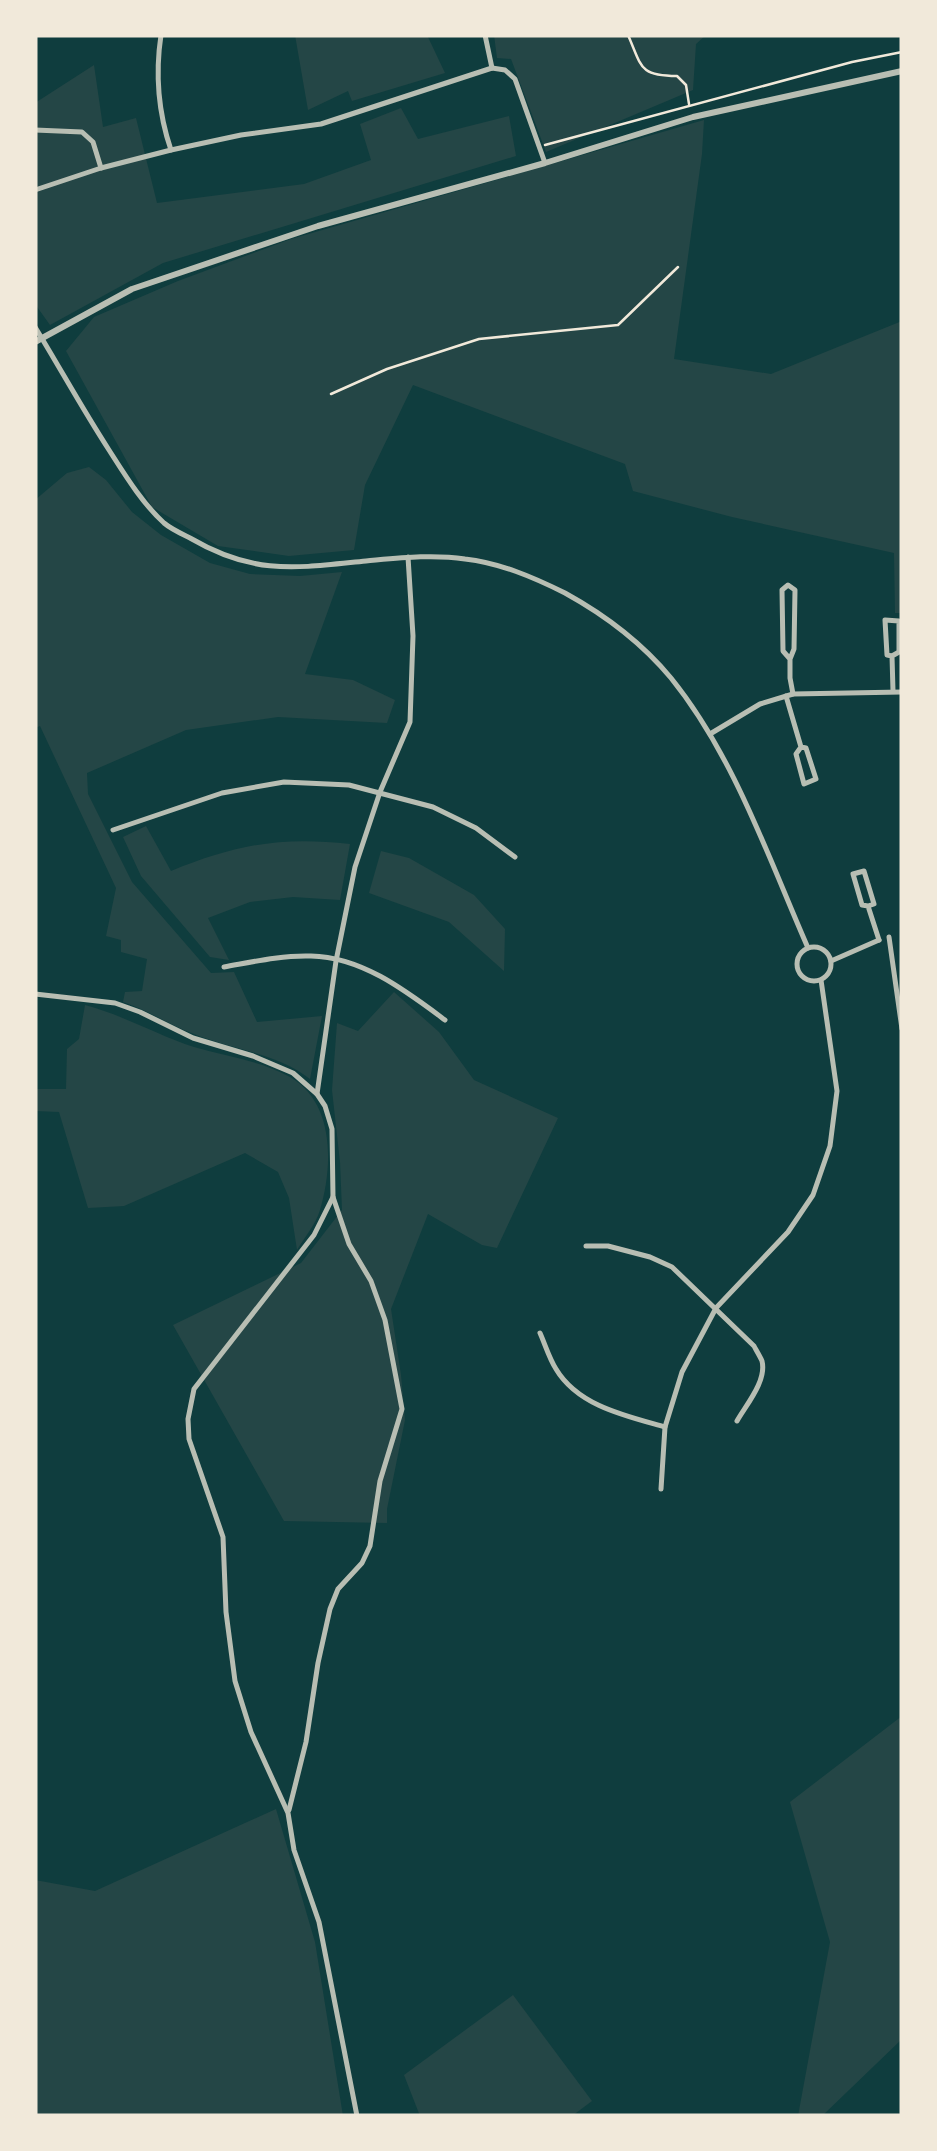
<svg xmlns="http://www.w3.org/2000/svg" width="937" height="2151" viewBox="0 0 937 2151" font-family="Raleway,sans-serif">
<rect width="100%" height="100%" fill="#0f3d3e"/>
<!-- green -->
<g fill="#244646">
<path d="M295 35H427L445 73 352 101 348 91 308 110Z"/>
<path d="M494 35H706L696 44 693 90 546 152 511 59 497 58Z"/>
<path d="M94 65 103 127 136 118 157 203 304 184 371 160 360 124 401 108 418 139 509 116 516 156 163 263 50 325 35 304V103Z"/>
<path d="M704 120 702 154 674 359 771 374 902 321V613H895L894 553 732 517 633 491 625 464 413 385 365 485 354 550 289 556 218 546 152 507 66 351 94 317 178 281 291 239Z"/>
<path d="M89 467 106 480 132 512 161 535 210 563 250 574 300 576 342 572 305 674 353 680 395 700 387 723 278 717 186 730 87 773 88 794 132 882 211 973 234 972 257 1022 322 1016 310 1079C277 1053 233 1050 194 1034 169 1025 148 1010 123 1002L125 992 142 991 147 959 121 952V940L106 936 116 888 40 726 35 728V500L67 473Z"/>
<path d="M146 826 171 871C235 845 280 836 350 844L340 900 293 897 250 902 208 918 229 960 210 957 141 876 123 837Z"/>
<path d="M381 851 409 858 474 895 505 929 504 971 449 922 369 893Z"/>
<path d="M394 992 439 1032 474 1080 558 1118 497 1248 482 1245 428 1214 391 1309 401 1375 405 1420 387 1509V1523L284 1521 173 1325 301 1263 342 1210 340 1162 332 1090 337 1023 358 1031Z"/>
<path d="M85 1005C123 1015 157 1035 194 1047 227 1057 259 1060 290 1077 335 1103 333 1166 320 1210 316 1224 304 1238 297 1250L289 1198 278 1172 245 1153 124 1206 88 1208 59 1112 35 1111V1089H66L67 1049 79 1039Z"/>
<path d="M902 1716V2039L822 2116H798L830 1942 790 1802Z"/>
<path d="M276 1809 315 1942 343 2116H35V1880L95 1891Z"/>
<path d="M513 1995 592 2101 572 2116H420L404 2075Z"/>
</g>
<g fill="none" stroke-linecap="round" stroke-linejoin="round">
<!-- path -->
<g stroke="#f1e9da" stroke-width="2.5">
<path d="M628 35C642 67 639 76 677 76L686 85 689 104"/>
<path d="M545 145 852 62 902 52"/>
<path d="M331 394 387 369 479 339 618 325 678 267"/>
</g>
<!-- minor -->
<g stroke="#b8beb3" stroke-width="5">
<path d="M161 35C155 75 158 112 171 150"/>
<path d="M485 35 492 68"/>
<path d="M35 130 82 132 93 142 101 168"/>
<path d="M35 190 101 168 171 150 241 135 321 124 492 68 505 70 515 79 545 163"/>
<path d="M35 327C60 368 83 410 109 450 125 475 142 503 164 523 171 529 182 534 190 538 255 576 296 568 366 561 399 558 432 554 465 559 500 563 533 577 565 593 605 615 642 643 671 678 734 756 768 857 808 948"/>
<path d="M892 656 887 655 885 620 899 621V652L892 656 893 691"/>
<path d="M790 659 783 651 782 590 788 585 795 590 794 649 790 659V678L793 694"/>
<path d="M786 696 801 747 806 748 816 779 804 784 796 754 801 747"/>
<path d="M710 734 760 704 793 694 902 692"/>
<path d="M113 830 222 793 284 782 349 785 433 807 476 828 515 857"/>
<path d="M868 906 862 905 853 874 864 871 874 904 868 906 879 940"/>
<path d="M889 937 902 1029"/>
<circle cx="814" cy="964" r="17"/>
<path d="M831 961 879 940"/>
<path d="M224 967C252 962 282 955 311 956 362 957 406 991 445 1020"/>
<path d="M35 994 115 1003 140 1012 193 1038 253 1056 293 1073 317 1094 325 1106 332 1129 333 1197 314 1235 194 1389 188 1419 189 1439 223 1537 226 1612 235 1681 251 1732 288 1813 294 1850 319 1922 357 2116"/>
<path d="M317 1094 336 961 355 867 380 792 410 722 413 636 408 557"/>
<path d="M586 1246H608L650 1257 672 1267 754 1346C755 1348 761 1358 762 1361 767 1381 746 1405 737 1421"/>
<path d="M540 1333C545 1344 549 1358 556 1369 578 1406 626 1416 665 1427"/>
<path d="M661 1489 665 1427 682 1372 716 1308 788 1232 813 1195 830 1146 837 1091 821 980"/>
<path d="M289 1810 306 1742 318 1663 330 1609 338 1589 362 1563 370 1546 380 1481 402 1409 385 1320 371 1281 349 1244 333 1197"/>
</g>
<!-- tertiary -->
<path stroke="#b8beb3" stroke-width="6" d="M35 342 132 289 318 226 545 163 693 117 902 71"/>
</g>
<!-- border -->
<rect width="937" height="2151" fill="none" stroke="#f1e9da" stroke-width="75"/>
</svg>
